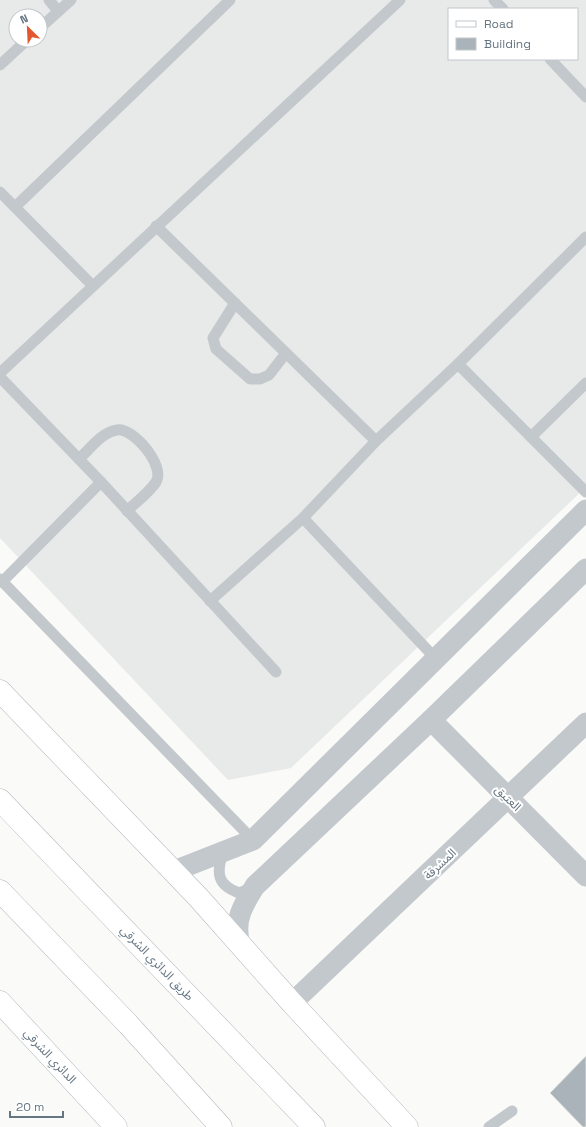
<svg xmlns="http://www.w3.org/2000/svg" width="586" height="1127" viewBox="0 0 586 1127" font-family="'Space Grotesk','Noto Sans Arabic',sans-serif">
<rect width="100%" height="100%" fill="#fafaf8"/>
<!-- built -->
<path fill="#e8e9e9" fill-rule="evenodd" d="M0 0H586V487L291 768 228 780 0 538ZM449 9H577V59H449ZM16 16H40V40H16Z"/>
<!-- building -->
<path fill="#aab3b9" stroke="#dcdcda" d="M586 1056V1127H583L550 1093Z"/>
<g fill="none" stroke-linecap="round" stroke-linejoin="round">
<defs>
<path id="secondary" d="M0 1002 116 1127"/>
<path id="primary" d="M0 691 198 897 292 1003 407 1127"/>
<g id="highway">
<path d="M0 800 314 1127"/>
<path d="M0 891 128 1024 221 1127"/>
</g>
</defs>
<!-- secondary casing -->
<use href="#secondary" stroke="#b3babf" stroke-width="23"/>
<!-- primary casing -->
<use href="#primary" stroke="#b5babe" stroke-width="23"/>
<!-- highway casing -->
<use href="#highway" stroke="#b4b9bd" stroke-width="23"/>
<!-- lane -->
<g stroke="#c3c8cc" stroke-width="11">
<path d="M49 0 58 11"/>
<path d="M494 0 503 9"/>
<path d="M40 28 71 0"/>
<path d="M550 59 586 97"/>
<path d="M0 65 27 40"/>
<path d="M0 192 92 285"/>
<path d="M15 207 230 0"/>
<path d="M156 226 376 441"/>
<path d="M235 303 213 338 216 349 250 379H260L269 375 286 353"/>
<path d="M458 364 586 492"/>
<path d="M0 373 400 0"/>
<path d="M0 377 101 482 276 672"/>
<path d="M531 437 586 383"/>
<path d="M79 459C90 449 102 432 117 430 133 427 166 466 156 482 149 493 136 502 127 511"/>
<path d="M303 518 436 659"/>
<path d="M0 579 253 840"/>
<path d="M2 582 101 482"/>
<path d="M210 601 303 518 376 441 458 364 586 237"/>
<path d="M223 852C216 873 217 885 239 893L251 888"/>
<path d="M489 1127 512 1111"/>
</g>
<!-- street -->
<g stroke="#c3c8cc" stroke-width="21">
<path d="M431 720 586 876"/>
<path d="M174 871 253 840 586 510"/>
<path d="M240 944C233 921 243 905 255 886L431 720 586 569"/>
<path d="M292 1003 586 723"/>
</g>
<!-- secondary -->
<use href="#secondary" stroke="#fff" stroke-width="22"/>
<!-- primary -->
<use href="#primary" stroke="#fff" stroke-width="22"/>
<!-- highway -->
<use href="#highway" stroke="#fff" stroke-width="22"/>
</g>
<g text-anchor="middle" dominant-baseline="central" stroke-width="4" stroke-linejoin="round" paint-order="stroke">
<!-- street labels -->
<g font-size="12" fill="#657683" stroke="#fff">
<text transform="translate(508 798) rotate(45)">العتيق</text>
<text transform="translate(440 864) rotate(-43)">المشرقة</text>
<text transform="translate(157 963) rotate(46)">طريق الدائري الشرقي</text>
<text transform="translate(50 1056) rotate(47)">الدائري الشرقي</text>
</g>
</g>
<!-- legend -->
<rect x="448" y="8" width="130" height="52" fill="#ffffff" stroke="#c1c8cd"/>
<rect x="456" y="21" width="20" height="6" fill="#ffffff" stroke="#c1c8cd"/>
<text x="484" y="28" font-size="12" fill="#657683">Road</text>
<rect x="456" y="38" width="20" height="12" fill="#aab3b9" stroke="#c1c8cd"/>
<text x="484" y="48" font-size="12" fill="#657683">Building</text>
<!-- north arrow -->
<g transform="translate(28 28) rotate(336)"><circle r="19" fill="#ffffff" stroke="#c1c8cd"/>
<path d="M0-3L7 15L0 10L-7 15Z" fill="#e4572e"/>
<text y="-6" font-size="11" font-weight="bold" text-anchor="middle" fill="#657683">N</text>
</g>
<!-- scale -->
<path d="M10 1111v6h53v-6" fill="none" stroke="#657683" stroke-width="2"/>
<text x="16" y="1111" font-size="12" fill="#657683" stroke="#ffffff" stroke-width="3" paint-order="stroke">20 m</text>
</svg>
